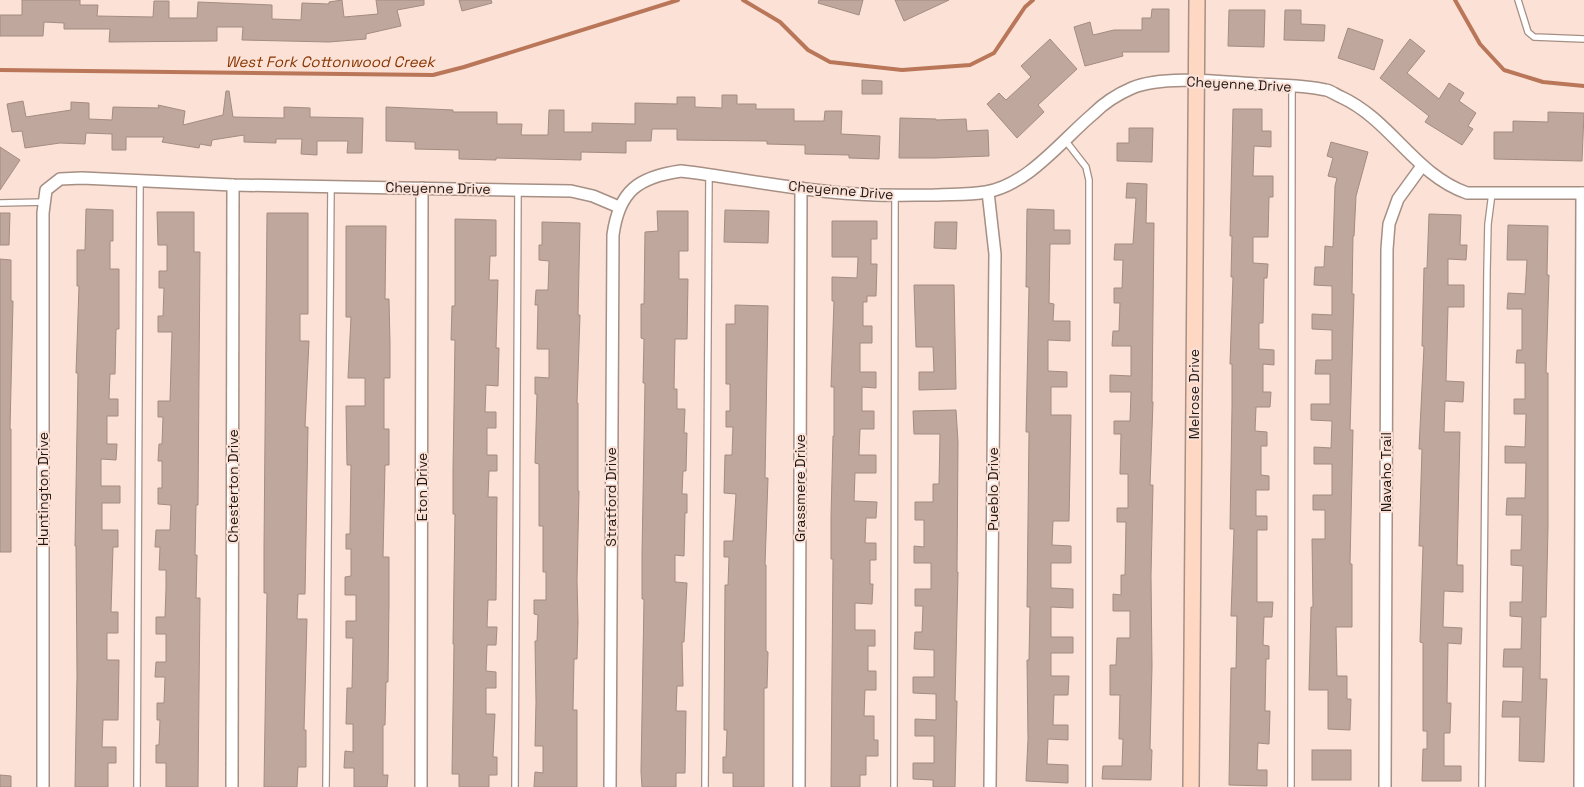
<svg xmlns="http://www.w3.org/2000/svg" width="1584" height="787" viewBox="0 0 1584 787" font-family="'Space Grotesk',sans-serif">
<rect width="100%" height="100%" fill="#fbe1d6"/>
<g fill="none" stroke-linecap="round" stroke-linejoin="round">
<!-- stream -->
<g stroke="#b97658" stroke-width="4">
<path d="M743 0 780 22 808 50 830 62 902 70 970 65 994 53 1025 7 1033 0"/>
<path d="M1455 0 1480 44 1504 70 1543 82 1584 86"/>
<path d="M0 70 433 75 464 67 678 0"/>
</g>
</g>
<!-- building -->
<g fill="#bfa79d" stroke="#a38c82">
<path d="M22 0H80V5H98L97 16 153 17 154 1H169V18H197L198 2 272 5V19L301 20 302 3 329 4V2L342 0 344 17 378 14 376 0H424V5L397 10 401 26 366 34V39L329 42 242 40 243 27H217V41L109 42 110 29H64V23L44 22 43 36H0V15H22Z"/>
<path d="M459 0H491L492 3 462 11Z"/>
<path d="M819 0H863L859 15 818 3Z"/>
<path d="M895 0H949L904 21Z"/>
<path d="M1152 9H1169V52H1122L1123 56 1085 66 1074 27 1090 22 1093 35 1114 30H1142V18H1151Z"/>
<path d="M1229 10H1265L1264 47 1228 46Z"/>
<path d="M1285 10H1301V24L1325 25 1324 41 1284 40Z"/>
<path d="M1348 28 1383 40 1374 70 1338 58Z"/>
<path d="M1050 39 1077 69 1038 105 1044 112 1017 138 987 104 999 93 1006 100 1031 77 1021 66Z"/>
<path d="M1410 39 1425 51 1407 73 1439 99 1449 83 1464 93 1459 101 1476 113 1468 126 1473 129 1462 145 1425 122 1429 116 1380 78Z"/>
<path d="M862 80 882 81V94H862Z"/>
<path d="M226 91H229L233 117 284 118V107L310 108V117L363 118 362 153H347L348 141H317V155L301 154 302 139H276V143L244 142V135L212 140 211 146 200 144 199 148 162 142 164 137H126V150H112V134L86 133 85 144 60 143 25 148 22 131 12 132 7 104 23 101 26 117 71 110V102L89 103V119L112 120 113 107 159 108 158 105 185 111 183 125 223 115Z"/>
<path d="M722 95H737V104H756V109H794V121H824L825 111H842L841 134 880 136 879 159 849 158V155L805 154V145L767 144V141L677 140V129H652L651 141H626V153L581 152V160L496 158V160L459 159V150L415 149V142L386 141V107L453 110V112H497V124H522L521 135H548L549 110H564V132H592V123L635 124V103L677 104V97H695V107L722 108Z"/>
<path d="M1233 109H1262V131H1271V147L1254 146 1253 176H1273V197H1269L1268 237H1253V263L1268 264 1267 278H1264L1263 323H1259V349L1274 350V365L1263 364V392H1271L1270 407H1256L1255 431 1267 432V446H1261V475L1269 476V490H1256V516H1267V530H1257V602H1273L1272 617H1264L1263 645 1269 646V659H1266L1265 711H1270L1269 744 1258 743 1257 770H1267V786L1229 785 1231 668H1236L1237 616H1231L1234 529H1230L1232 407V364H1230L1233 277H1231L1232 236H1230Z"/>
<path d="M1548 112 1584 113 1582 161 1494 159V132H1513V121L1548 122Z"/>
<path d="M900 118 936 119V120L966 119 967 131 988 130 989 156 935 158H899Z"/>
<path d="M1129 128H1153L1152 162 1117 161V143H1129Z"/>
<path d="M1331 142 1368 152 1356 196 1354 236H1353L1352 294H1354L1350 430H1353L1350 564H1352V627H1336L1337 676H1347V699H1351L1350 730 1328 729V690H1309L1311 607H1313L1312 539H1325V510H1313V495H1332V464H1314V447L1331 448 1332 421 1311 420V404H1330V374H1315L1316 360H1332V330L1312 329V314L1332 315V286L1314 285 1315 267H1324L1325 246 1333 247 1335 186 1337 178 1328 176 1333 158 1327 156Z"/>
<path d="M0 147 20 160 0 190Z"/>
<path d="M1127 183 1147 184 1146 223H1154L1152 402H1153L1150 485H1153L1151 576 1152 666 1150 749 1152 750 1151 780 1102 779 1103 766H1122L1123 739H1119L1120 695H1110V665H1116L1117 638H1130V611H1113V594L1121 595V575H1125L1126 522H1117V508H1128V474H1120L1121 434H1114V421H1130L1131 392H1110V375L1131 376V346H1112L1113 331H1119L1120 303H1114V288H1122L1123 260H1114L1115 244H1133L1136 198H1126Z"/>
<path d="M86 209 113 210V241H110V269H119V329H116L115 374H110L109 399H118V416H107V444H117L116 460 101 459V486H120V503H102V530H118V547H113L111 612H118V633H107V660H119L118 720H103L102 747H116V763H108V787H75L77 676 76 546H75L78 373H76L79 286H77V250H85Z"/>
<path d="M1027 209 1054 210V230H1070V244H1050L1049 303 1054 304 1053 321H1070V341L1048 340V371L1067 372V387H1051V415H1071L1069 521H1053L1052 545 1071 546V563H1051V588L1073 589V608L1051 607V637H1073V653H1051V676H1069L1068 695H1054L1053 725H1068V740L1048 739 1047 764 1068 765V783L1026 781 1028 739 1027 660H1029L1030 607H1027L1029 432H1026L1029 287H1026Z"/>
<path d="M725 210 769 211 768 243 724 242Z"/>
<path d="M657 211H688V251H679V279H688L687 339H675L674 389H677V409H685L684 433H687L686 471H683L682 494H687V513H685L684 556 675 555V582L687 583 684 642H682L683 686H677L676 711H686L685 773H676V787H642L641 772 644 599H642V555L645 383H643L644 339 641 338V304H644L645 232 658 231Z"/>
<path d="M157 212H194V252H200L198 505H196L195 555H197L196 598H200L198 787H166V763H156V745H159L160 720H157V703H164L165 677H155L156 662H166V634H156V617H165L166 589V570H159L160 547H155L156 530H170L171 505 158 504V488H162V461H158L159 444H162L163 417H158V401H170L172 332H158V316H163L164 288H159V271H167V245H158Z"/>
<path d="M0 213H10L9 245H0Z"/>
<path d="M267 213H308V314H300V341H309L305 427H308L305 594H298L297 619H307L304 730H306V767H298L297 787H264L267 593H264V549Z"/>
<path d="M1429 214 1461 215 1460 245H1467L1466 260 1448 259V285H1464V307H1448L1446 381 1464 382 1463 402 1445 401 1444 432H1460L1457 565H1463V592L1444 591 1443 627 1462 628 1461 644 1448 643 1447 703H1451L1450 733H1444V766H1461V781H1422L1423 749H1427V731H1423V643L1420 642 1423 546H1419L1422 449H1419L1424 346H1422L1424 268H1427Z"/>
<path d="M455 219 496 220V256H490L489 280H498L496 348H499L498 386 486 385 485 412H496V428H487V455H497V471H489L488 497H497L496 600H488L487 627H497L496 645H487L486 671 496 672V688H486V714H495L493 757H497V775H489V787H459V774H452L454 644H453L455 514H453V471L455 340H451L452 306H455Z"/>
<path d="M832 221H877V239H871V264H877L876 296H867V302H863V326H872V343H860V372H876V388L862 387V411H874V429H860L859 455H876V473H855L854 501 877 502 876 518H866L865 543H876V560H870V584H873L872 604 855 603V630H875V646H868V671H876V690H865L864 716H874V740H878V756H866V775H860V787H831L833 559H831V517L833 436H834V387H831L834 301H832V277L857 278 858 257H832Z"/>
<path d="M542 222 580 223 578 315H580L577 403H578V491H579L577 580 578 622 577 659H574L573 710H577V787H534L535 772 543 773V746H535L536 702 535 641H537L538 615 534 614V600H546V572H543V526H539V464L535 463 537 394H535V377L549 378V349H537L538 305H535L536 290H548L549 261 539 260V245H542Z"/>
<path d="M935 222H957L956 249 934 248Z"/>
<path d="M1508 225 1548 226 1547 275H1549L1546 373H1548V527L1546 617H1541L1540 679H1547L1544 762 1519 761 1520 717H1502L1503 701 1522 702 1523 667H1503L1504 649H1521L1522 617 1510 616V602H1522L1523 566 1511 565V550H1521L1522 515H1506L1507 498H1525L1526 463H1505V446L1525 447 1526 414H1514V399H1525V363H1516L1517 350H1522V309H1507L1508 293 1525 294 1527 260H1507Z"/>
<path d="M346 226H386L385 299H389L390 343V378H384V429H389V465H385L383 557H389V603L388 682H386L385 725H383V775H388L387 787H354V768H344L345 751 353 752V724H346L347 688H352L353 638H346V621H356V595H345V577L351 576V549H346V534H350L351 465H347L346 406H365V378H348L351 317H346Z"/>
<path d="M0 259 11 260V301H13L10 429H11V552H0Z"/>
<path d="M914 285H954L956 389 919 390V372H934L933 347H916Z"/>
<path d="M735 305 768 306 765 478H768L765 565H766V651L768 652 767 688H764V787H733V773H723V757H726L727 730H724L725 585H728L729 557H724V541H733L736 494 724 493 725 455H732L733 427H726V411H730V384H726V324H735Z"/>
<path d="M956 410 958 442 957 572H958L955 701H957L955 787H933V780L913 779V763H934V736H915V719L936 720V694L913 693V677H934V650L914 649 915 632H922L923 606H915V589H931V563H914V546L924 547V520H915V502H933V484H939L940 434H914L913 411Z"/>
<rect x="1312" y="750" width="39" height="30"/>
<path d="M0 775 11 776V787H0Z"/>
</g>
<g fill="none" stroke-linecap="round" stroke-linejoin="round">
<defs>
<g id="lane">
<path d="M1518 0 1528 32 1534 37 1584 39"/>
<path d="M1065 140 1086 167 1089 180V787"/>
<path d="M0 203 45 202"/>
<path d="M137 787 140 181"/>
<path d="M326 787 331 187"/>
<path d="M515 787 518 189"/>
<path d="M705 787 709 175"/>
<path d="M894 787 895 196"/>
<path d="M1291 787 1292 86"/>
<path d="M1482 787 1487 270 1488 224 1492 193"/>
</g>
<g id="street">
<path d="M988 192 995 254 990 787"/>
<path d="M43 787V213L46 190 60 179 82 178 233 185 571 191 593 196 619 207"/>
<path d="M232 787 233 185"/>
<path d="M421 787 422 188"/>
<path d="M610 787 613 235C619 191 638 177 681 171 740 178 798 191 857 194 883 196 909 195 935 195 952 194 970 195 986 192 1028 185 1062 140 1093 114 1104 103 1118 94 1132 88 1164 75 1222 82 1257 84 1279 85 1304 85 1326 90 1331 91 1336 95 1341 97 1391 120 1415 175 1467 193H1584"/>
<path d="M799 787 801 188"/>
<path d="M1385 787 1387 249 1389 224 1398 199 1422 166"/>
<path d="M1580 787 1582 193"/>
</g>
<path id="secondary" d="M1191 787 1197 0"/>
</defs>
<!-- lane casing -->
<use href="#lane" stroke="#a68f84" stroke-width="8"/>
<!-- street casing -->
<use href="#street" stroke="#a68f84" stroke-width="14"/>
<!-- secondary casing -->
<use href="#secondary" stroke="#a68f84" stroke-width="18"/>
<!-- lane -->
<use href="#lane" stroke="#fff" stroke-width="5.5"/>
<!-- street -->
<use href="#street" stroke="#fff" stroke-width="11"/>
<!-- secondary -->
<use href="#secondary" stroke="#ffd8c4" stroke-width="15"/>
</g>
<g text-anchor="middle" dominant-baseline="central" stroke-width="4" stroke-linejoin="round" paint-order="stroke">
<!-- street labels -->
<g font-size="14" fill="#211814" stroke="#fbe1d6">
<text transform="translate(1239 84) rotate(3)">Cheyenne Drive</text>
<text transform="translate(438 188) rotate(1)">Cheyenne Drive</text>
<text transform="translate(841 190) rotate(5)">Cheyenne Drive</text>
<text transform="translate(1194 394) rotate(-90)">Melrose Drive</text>
<text transform="translate(1386 472) rotate(-90)">Navaho Trail</text>
<text transform="translate(233 486) rotate(-90)">Chesterton Drive</text>
<text transform="translate(422 487) rotate(-90)">Eton Drive</text>
<text transform="translate(800 488) rotate(-90)">Grassmere Drive</text>
<text transform="translate(43 489) rotate(-90)">Huntington Drive</text>
<text transform="translate(993 489) rotate(-90)">Pueblo Drive</text>
<text transform="translate(611 497) rotate(-90)">Stratford Drive</text>
</g>
<!-- water labels -->
<g font-size="15" font-style="italic" fill="#883500" stroke="#fbe1d6">
<text x="330" y="61">West Fork Cottonwood Creek</text>
</g>
</g>
</svg>
